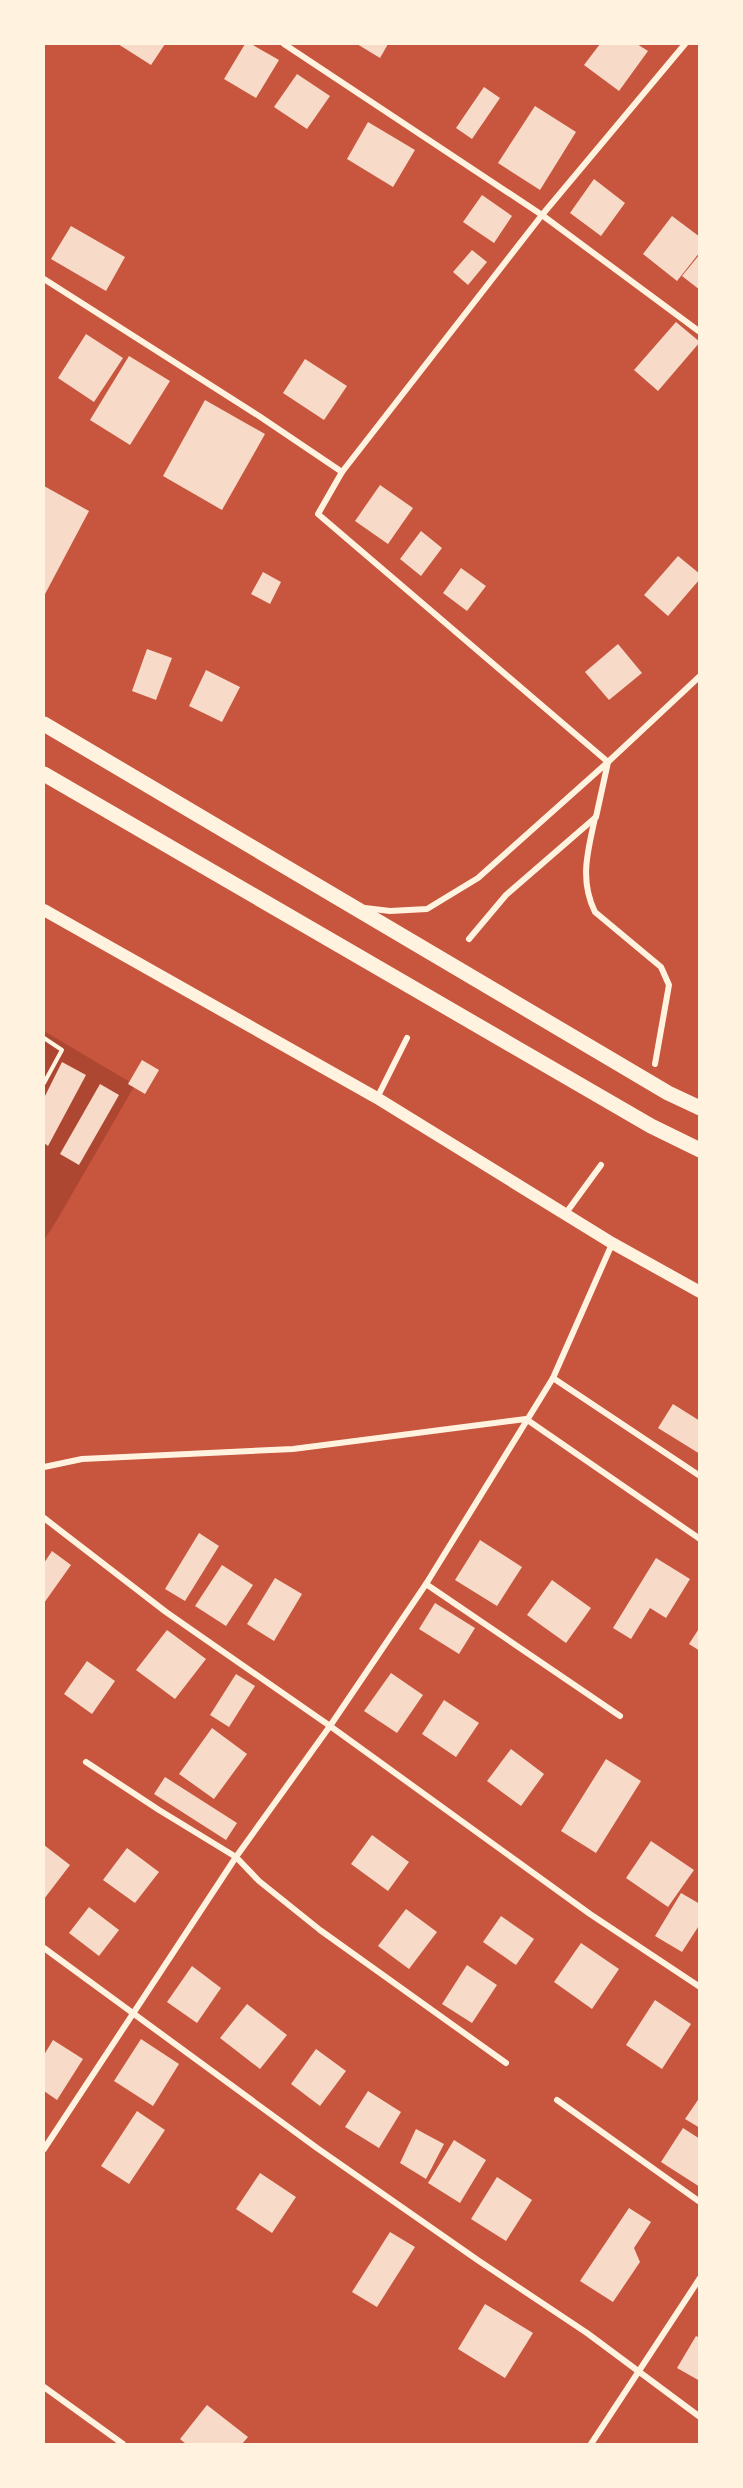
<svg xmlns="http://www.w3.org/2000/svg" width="743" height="2488" viewBox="0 0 743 2488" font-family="'Fira Sans Condensed',sans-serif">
<rect width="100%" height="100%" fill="#c8553d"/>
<!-- green -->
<path fill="#ae4732" d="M44 1031 135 1085 57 1220 44 1240Z"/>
<!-- building -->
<g fill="#f7dbc8">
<path d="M118 44H165L151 65Z"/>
<path d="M245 44H251L279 60 256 98 224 79Z"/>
<path d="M357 44H388L380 58Z"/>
<path d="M600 44H637L648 51 619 91 584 65Z"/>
<path d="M297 74 330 96 307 129 274 107Z"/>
<path d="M484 87 500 98 472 139 456 128Z"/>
<path d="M535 106 576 132 540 190 498 163Z"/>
<path d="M368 122 415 150 393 187 347 159Z"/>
<path d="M594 179 625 203 601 236 570 213Z"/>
<path d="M482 195 512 216 494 243 463 222Z"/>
<path d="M672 216 700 237V252L677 281 643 254Z"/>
<path d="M71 226 125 257 106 291 51 259Z"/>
<path d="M472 250 487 262 468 285 453 272Z"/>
<path d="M700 254V290L682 276Z"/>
<path d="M676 322 700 342 658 391 634 370Z"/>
<path d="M86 334 123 358 94 402 58 378Z"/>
<path d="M129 356 170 381 130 445 90 420Z"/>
<path d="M305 359 347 386 324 420 283 393Z"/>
<path d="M205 400 265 434 222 510 163 476Z"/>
<path d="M380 485 413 508 388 544 355 521Z"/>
<path d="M44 486 89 511 44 596Z"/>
<path d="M421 531 442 548 421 576 400 559Z"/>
<path d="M678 556 700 574V579L668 616 644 595Z"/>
<path d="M461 568 486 586 467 611 443 593Z"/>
<path d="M263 572 281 582 270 604 251 594Z"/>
<path d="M618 644 642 673 609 700 585 672Z"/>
<path d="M147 649 172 658 156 700 132 691Z"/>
<path d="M206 670 240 687 222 722 189 706Z"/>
<path d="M142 1060 159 1070 145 1094 128 1084Z"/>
<path d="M62 1062 86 1075 48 1146 44 1143V1098Z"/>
<path d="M100 1084 119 1095 79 1165 60 1154Z"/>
<path d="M673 1404 700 1421V1454L658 1428Z"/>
<path d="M199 1533 219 1546 185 1601 165 1589Z"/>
<path d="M480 1540 522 1567 497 1606 455 1580Z"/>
<path d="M52 1551 71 1565 44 1603V1563Z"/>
<path d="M656 1558 690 1579 666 1618 650 1608 631 1639 613 1628Z"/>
<path d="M222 1565 253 1585 226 1626 195 1606Z"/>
<path d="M275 1578 302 1594 274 1641 247 1624Z"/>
<path d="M552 1580 591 1608 566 1643 527 1615Z"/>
<path d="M435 1603 475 1628 459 1654 419 1629Z"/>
<path d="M700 1627V1651L689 1644Z"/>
<path d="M167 1630 206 1659 175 1699 136 1670Z"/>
<path d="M87 1661 115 1681 92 1714 64 1694Z"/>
<path d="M391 1673 423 1695 397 1733 364 1711Z"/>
<path d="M236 1674 255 1686 229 1727 210 1715Z"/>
<path d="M444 1700 479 1723 456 1757 422 1734Z"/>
<path d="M212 1728 247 1754 214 1799 179 1774Z"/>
<path d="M511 1749 544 1774 521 1806 487 1781Z"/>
<path d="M606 1759 641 1781 596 1853 561 1831Z"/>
<path d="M165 1777 237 1823 226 1840 154 1794Z"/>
<path d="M372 1835 409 1862 388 1891 351 1864Z"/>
<path d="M651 1841 694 1870 668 1907 626 1878Z"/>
<path d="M44 1845 70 1865 44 1899Z"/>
<path d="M127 1848 159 1872 135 1903 103 1880Z"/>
<path d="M681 1893 700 1904V1924L682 1952 655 1936Z"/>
<path d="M89 1907 119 1930 99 1956 69 1933Z"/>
<path d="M406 1909 437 1932 409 1969 378 1946Z"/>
<path d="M501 1916 534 1939 516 1965 483 1942Z"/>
<path d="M581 1943 619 1969 592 2009 554 1982Z"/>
<path d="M467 1965 497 1985 472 2023 442 2004Z"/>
<path d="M192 1966 221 1988 197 2023 167 2002Z"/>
<path d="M655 2000 691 2024 662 2069 626 2045Z"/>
<path d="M247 2004 287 2035 260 2069 220 2038Z"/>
<path d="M141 2039 179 2064 153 2106 114 2081Z"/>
<path d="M53 2040 83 2059 57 2100 44 2091V2055Z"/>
<path d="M316 2049 346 2071 320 2106 291 2084Z"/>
<path d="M368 2091 401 2112 379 2148 345 2127Z"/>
<path d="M700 2097V2128L685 2119Z"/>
<path d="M137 2111 165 2130 129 2184 101 2166Z"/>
<path d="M683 2128 700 2139V2187L661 2162Z"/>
<path d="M416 2129 444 2144 426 2179 400 2163Z"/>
<path d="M454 2140 486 2160 460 2203 428 2183Z"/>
<path d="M260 2173 296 2197 272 2233 236 2209Z"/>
<path d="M497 2177 532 2200 506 2241 471 2219Z"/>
<path d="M629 2208 651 2222 634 2248 640 2262 613 2302 580 2281Z"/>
<path d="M390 2232 415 2247 377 2307 352 2292Z"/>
<path d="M485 2304 533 2333 505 2378 458 2349Z"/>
<path d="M696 2336 700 2338V2381L677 2368Z"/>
<path d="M207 2405 248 2437 242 2444H186L180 2439Z"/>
</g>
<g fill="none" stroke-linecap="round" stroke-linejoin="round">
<!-- path -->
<path stroke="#fff3e0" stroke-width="4" d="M44 1038 62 1050 44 1083"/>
<!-- minor -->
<g stroke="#fff3e0" stroke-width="6">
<path d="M284 44 542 215 700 332"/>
<path d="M44 279 259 416 342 472"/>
<path d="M595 818C588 851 579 879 595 912L661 967 669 985 655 1064"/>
<path d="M365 908 390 911 427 909 478 878 608 762 700 676"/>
<path d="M469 939 506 895 596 817 608 762 318 514 342 472 542 215 685 44"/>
<path d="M377 1098 407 1038"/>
<path d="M566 1213 601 1165"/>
<path d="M553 1378 700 1476"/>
<path d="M44 1467 82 1459 293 1449 526 1419 700 1539"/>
<path d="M44 1518 166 1612 330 1726 590 1914 700 1987"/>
<path d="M426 1584 620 1716"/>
<path d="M86 1762 159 1810 236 1857 259 1881 320 1930 506 2063"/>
<path d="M44 1948 317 2148 479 2261 587 2333 700 2417"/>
<path d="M557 2100 700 2202"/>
<path d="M44 2149 236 1857 330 1726 426 1584 553 1378 612 1244"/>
<path d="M44 2387 123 2444"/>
<path d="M591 2444 700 2278"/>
</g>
<!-- secondary -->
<path stroke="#fff3e0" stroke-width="12" d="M44 910 377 1098 612 1243 700 1292"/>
<!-- trunk -->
<g stroke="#fff3e0" stroke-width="15">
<path d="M44 724 668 1093 700 1108"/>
<path d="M44 774 651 1126 700 1150"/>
</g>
</g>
<!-- border -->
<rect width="743" height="2488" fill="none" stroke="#fff3e0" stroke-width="90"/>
</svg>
